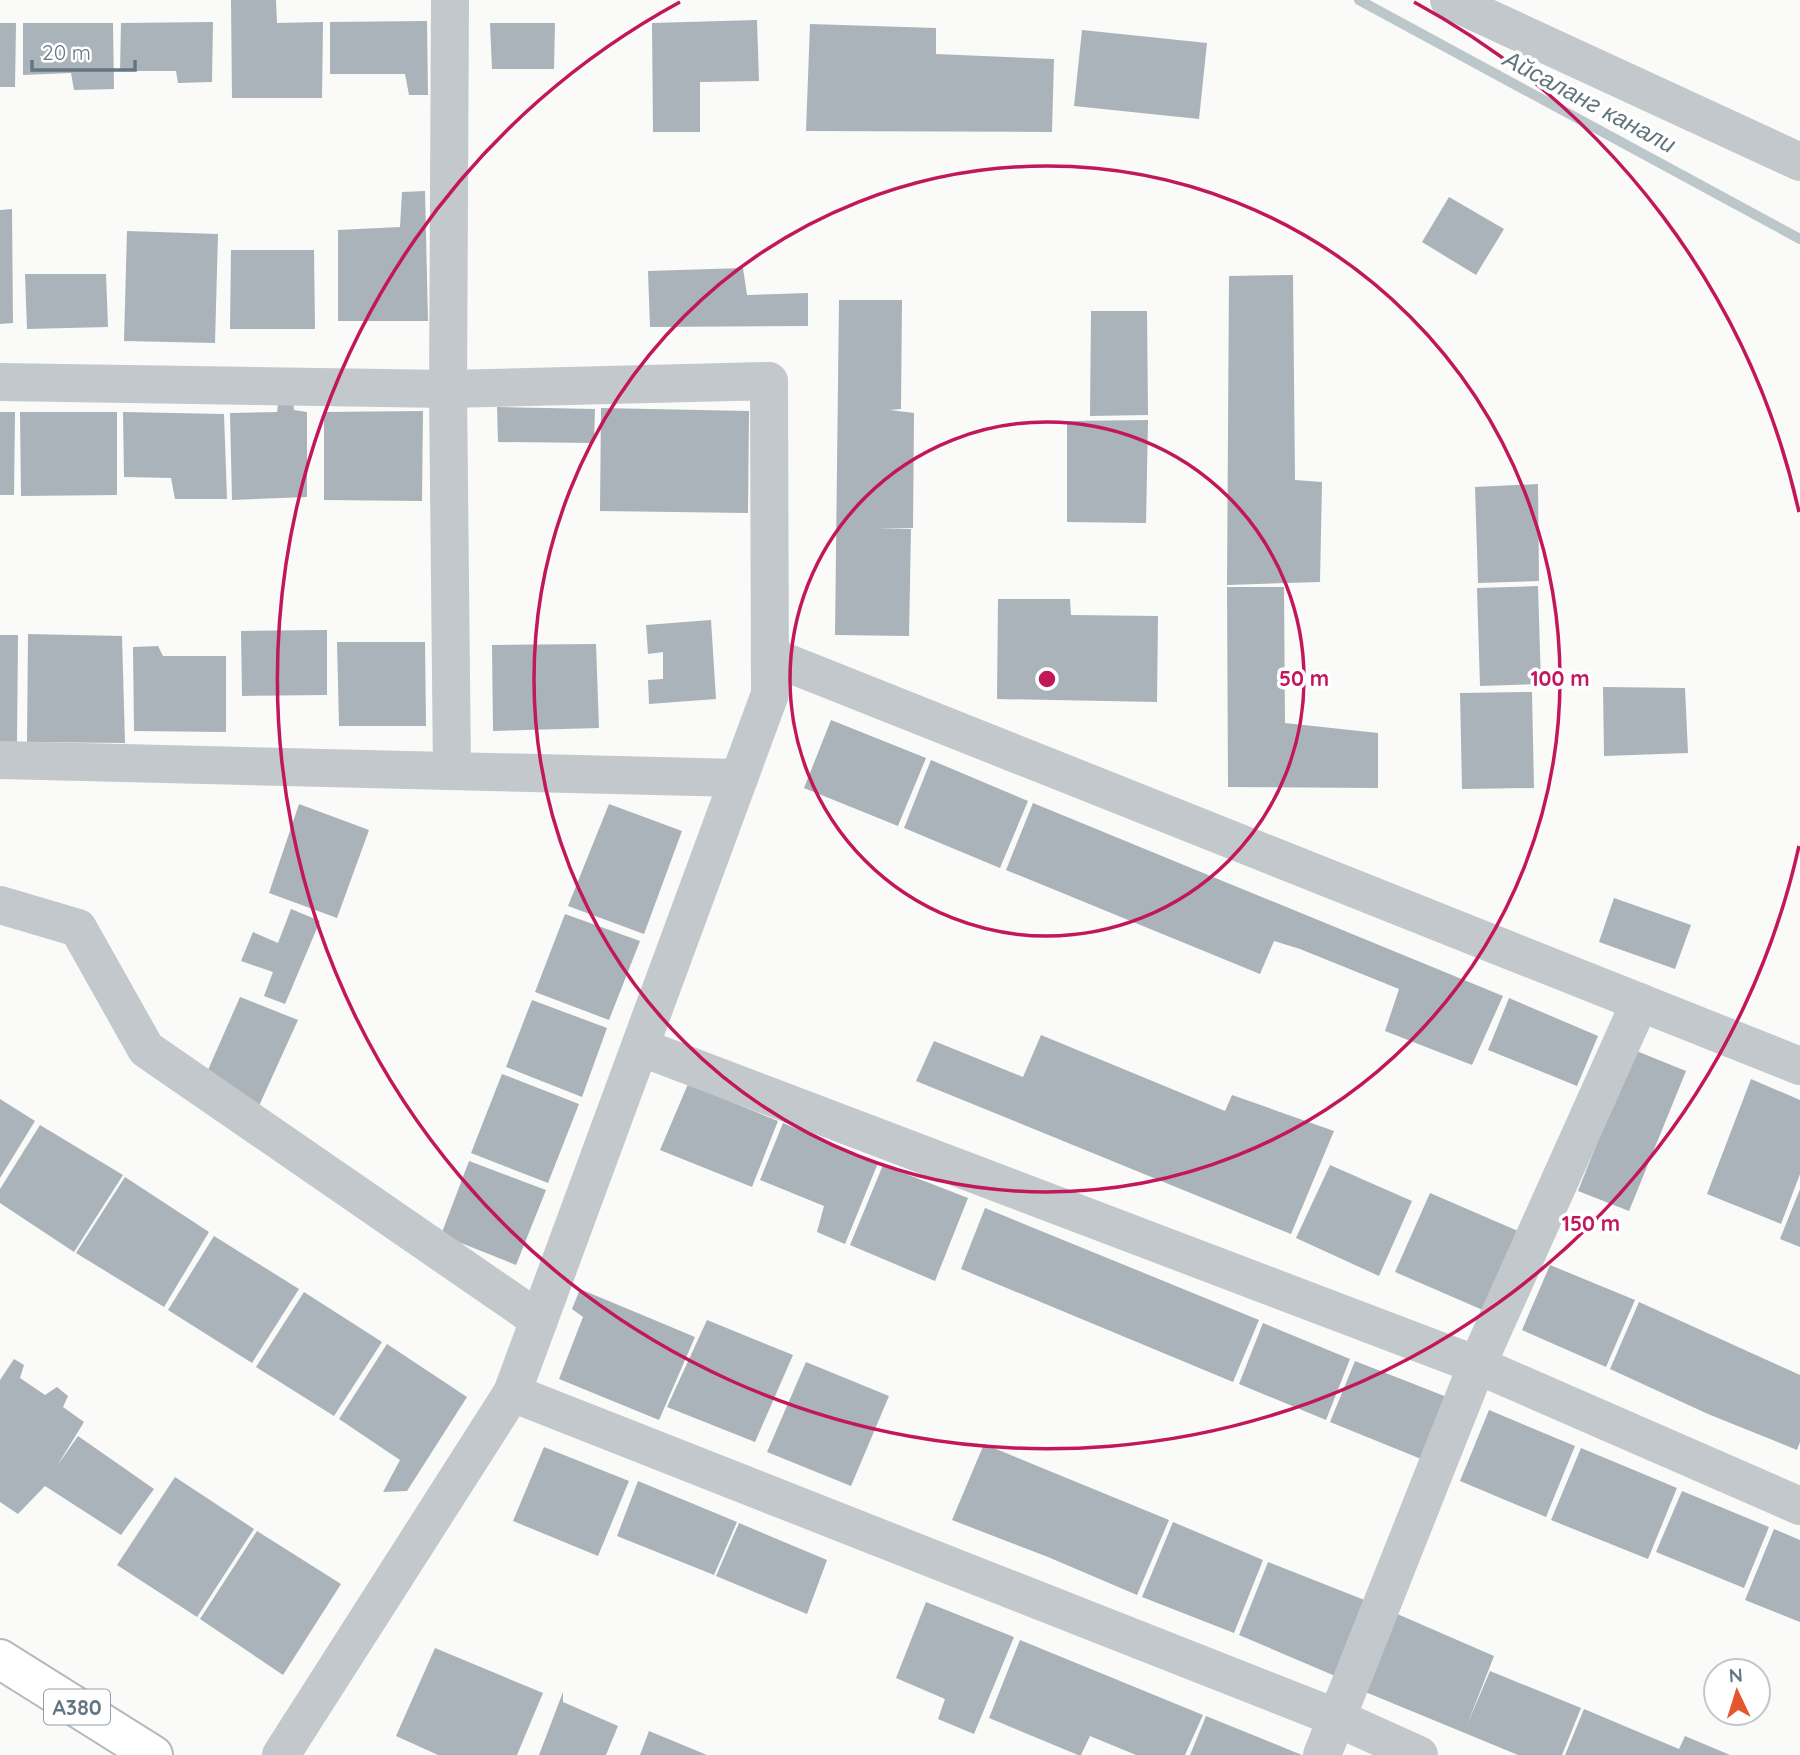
<svg xmlns="http://www.w3.org/2000/svg" width="1800" height="1755" viewBox="0 0 1800 1755" font-family="Quicksand,sans-serif">
<rect width="100%" height="100%" fill="#fafaf8"/>
<g fill="none" stroke-linecap="round" stroke-linejoin="round">
<!-- stream -->
<path stroke="#bbc7cb" stroke-width="10" d="M1359 0 1800 239"/>
</g>
<!-- building -->
<g fill="#aab3b9">
<path d="M231 0H276L277 23 323 22 322 98H232Z"/>
<path d="M757 20 759 81 700 82V132H653L652 23Z"/>
<path d="M427 21 428 95H409L405 74H330V22Z"/>
<path d="M213 22 212 82 178 83 176 71H120L121 23Z"/>
<path d="M0 23H16L15 87H0Z"/>
<path d="M23 23H113L114 89 74 90 71 73 23 75Z"/>
<path d="M490 23H555L554 69H492Z"/>
<path d="M810 24 936 28V54L1054 59 1052 132 806 131Z"/>
<path d="M1082 30 1207 43 1199 119 1074 106Z"/>
<path d="M425 191 428 321H338V230L400 227 402 192Z"/>
<path d="M1449 197 1504 229 1476 275 1422 242Z"/>
<path d="M12 209 13 323 0 324V210Z"/>
<path d="M127 231 218 234 215 343 124 341Z"/>
<path d="M231 250H314L315 329H230Z"/>
<path d="M743 268 747 295 808 293V326L650 327 648 271Z"/>
<path d="M25 274H106L108 327 27 329Z"/>
<path d="M1293 275 1295 480 1322 482 1320 582 1227 585 1229 276Z"/>
<path d="M839 300H902L901 409 890 410 914 413 913 528 877 529H911L909 636 835 635Z"/>
<path d="M1091 311H1147L1148 415 1090 416Z"/>
<path d="M280 390H292L294 410 307 412V497L232 500 230 413 277 412Z"/>
<path d="M497 407 595 409 594 443 498 442Z"/>
<path d="M601 408 749 411 748 513 600 511Z"/>
<path d="M423 411 422 501 324 500V412Z"/>
<path d="M0 412H15L14 495H0Z"/>
<path d="M20 412H117V495L21 496Z"/>
<path d="M123 412 224 414 227 499H175L171 478 124 477Z"/>
<path d="M1148 420 1146 523 1067 522V421Z"/>
<path d="M1538 484 1539 581 1478 583 1475 487Z"/>
<path d="M1538 586 1541 684 1480 686 1477 588Z"/>
<path d="M1227 587H1284L1285 723 1378 733V788L1228 787Z"/>
<path d="M998 599H1070L1071 615 1158 616 1157 702 997 699Z"/>
<path d="M711 620 716 699 649 704 648 680 663 679V652L648 654 646 625Z"/>
<path d="M327 630V695L242 696 241 631Z"/>
<path d="M28 634 122 636 125 743 27 742Z"/>
<path d="M0 635H18L17 742H0Z"/>
<path d="M337 642H425L426 726H339Z"/>
<path d="M596 644 599 728 493 731 492 645Z"/>
<path d="M158 646 163 656H226V732L134 731 133 647Z"/>
<path d="M1603 687 1685 688 1688 753 1604 756Z"/>
<path d="M1532 692 1534 788 1462 789 1460 693Z"/>
<path d="M831 720 926 758 898 826 804 788Z"/>
<path d="M931 760 1028 801 1000 868 904 828Z"/>
<path d="M1033 803 1503 996 1472 1065 1385 1031 1399 989 1300 949 1274 941 1260 974 1006 870Z"/>
<path d="M299 804 369 830 337 918 269 893Z"/>
<path d="M609 804 682 831 644 934 568 906Z"/>
<path d="M1614 898 1691 925 1675 969 1599 942Z"/>
<path d="M291 909 320 921 285 1004 264 996 273 972 241 961 253 932 278 943Z"/>
<path d="M565 914 640 941 609 1020 535 992Z"/>
<path d="M240 997 298 1020 258 1108 208 1070Z"/>
<path d="M1509 998 1598 1036 1577 1086 1488 1050Z"/>
<path d="M532 1000 607 1028 582 1097 506 1067Z"/>
<path d="M1041 1035 1225 1111 1232 1095 1334 1131 1291 1234 916 1081 934 1041 1023 1077Z"/>
<path d="M1634 1050 1686 1071 1629 1211 1578 1191Z"/>
<path d="M502 1074 579 1104 548 1183 471 1153Z"/>
<path d="M1751 1079 1800 1100V1174L1781 1224 1707 1194Z"/>
<path d="M688 1084 778 1121 752 1187 660 1150Z"/>
<path d="M0 1099 35 1121 0 1178Z"/>
<path d="M783 1123 878 1163 845 1244 817 1232 824 1206 760 1180Z"/>
<path d="M40 1125 123 1175 74 1252 0 1203V1189Z"/>
<path d="M469 1161 546 1190 516 1265 441 1235Z"/>
<path d="M883 1165 968 1198 935 1281 850 1245Z"/>
<path d="M1330 1165 1412 1201 1379 1276 1296 1238Z"/>
<path d="M125 1177 209 1232 164 1307 76 1253Z"/>
<path d="M1800 1189V1247L1780 1239Z"/>
<path d="M1430 1193 1518 1231 1485 1311 1395 1272Z"/>
<path d="M985 1208 1259 1320 1233 1382 961 1269Z"/>
<path d="M214 1236 299 1289 252 1363 168 1310Z"/>
<path d="M1550 1265 1635 1300 1606 1367 1522 1330Z"/>
<path d="M580 1289 695 1337 659 1420 559 1379 583 1317 572 1309Z"/>
<path d="M304 1292 382 1342 334 1416 256 1367Z"/>
<path d="M1639 1302 1800 1375V1442L1797 1450 1708 1414 1610 1369Z"/>
<path d="M707 1320 793 1355 755 1442 667 1407Z"/>
<path d="M1263 1323 1350 1359 1326 1420 1239 1384Z"/>
<path d="M387 1344 467 1397 407 1491 383 1492 400 1460 339 1419Z"/>
<path d="M14 1359 24 1365 20 1378 45 1395 57 1387 68 1396 63 1407 84 1422 57 1466 78 1436 154 1489 121 1535 45 1486 18 1514 0 1502V1380Z"/>
<path d="M1355 1361 1452 1399 1426 1461 1330 1422Z"/>
<path d="M806 1362 889 1396 851 1486 767 1452Z"/>
<path d="M1489 1410 1575 1446 1546 1517 1460 1481Z"/>
<path d="M984 1444 1169 1520 1137 1595 1048 1557 952 1520Z"/>
<path d="M544 1447 629 1481 598 1556 513 1521Z"/>
<path d="M1581 1448 1677 1488 1648 1559 1551 1520Z"/>
<path d="M175 1477 254 1529 197 1617 117 1565Z"/>
<path d="M638 1481 737 1522 714 1575 617 1536Z"/>
<path d="M1682 1491 1769 1527 1744 1588 1656 1552Z"/>
<path d="M1173 1522 1263 1560 1234 1633 1142 1597Z"/>
<path d="M739 1523 827 1560 807 1614 716 1576Z"/>
<path d="M1774 1529 1800 1540V1622L1745 1600Z"/>
<path d="M257 1531 341 1584 283 1675 200 1619Z"/>
<path d="M1268 1562 1367 1601 1335 1676 1239 1635Z"/>
<path d="M926 1602 1014 1637 974 1734 938 1719 945 1699 896 1678Z"/>
<path d="M1395 1613 1494 1656 1467 1725 1490 1671 1581 1708 1562 1755H1518L1363 1691Z"/>
<path d="M1020 1640 1203 1715 1185 1755H1136L1090 1736 1081 1755H1078L989 1718Z"/>
<path d="M435 1648 543 1693 517 1755H438L396 1736Z"/>
<path d="M563 1692V1702L618 1726 606 1755H539Z"/>
<path d="M1584 1709 1679 1749 1685 1736 1730 1755H1565Z"/>
<path d="M1206 1716 1302 1755H1190Z"/>
<path d="M649 1731 707 1755H640Z"/>
</g>
<g fill="none" stroke-linecap="round" stroke-linejoin="round">
<defs>
<path id="highway" d="M0 1659 153 1755"/>
</defs>
<!-- highway casing -->
<use href="#highway" stroke="#b4b9bd" stroke-width="42"/>
<!-- minor -->
<g stroke="#c3c8cc" stroke-width="38">
<path d="M450 0 448 389 452 771"/>
<path d="M1449 0 1800 162"/>
<path d="M0 382 448 389 769 381 770 694 512 1393 281 1755"/>
<path d="M770 656 1800 1066"/>
<path d="M0 760 739 778"/>
<path d="M0 905 78 928 146 1049 539 1320"/>
<path d="M640 1047 1477 1365 1800 1506"/>
<path d="M512 1393 1337 1718 1419 1755"/>
<path d="M1322 1755 1477 1365 1640 1002"/>
</g>
<!-- highway -->
<use href="#highway" stroke="#fff" stroke-width="38"/>
</g>
<!-- distance rings -->
<g fill="none" stroke="#c2185b" stroke-width="3.5">
<circle cx="1047" cy="679" r="257"/>
<circle cx="1047" cy="679" r="513"/>
<path d="M1799 846A770 770 0 1 1 680 2M1414 2A770 770 0 0 1 1799 512"/>
</g>
<g text-anchor="middle" dominant-baseline="central" stroke-width="7" stroke-linejoin="round" paint-order="stroke">
<!-- shield labels -->
<rect fill="#fff" stroke="#939fa8" stroke-width="2" x="44" y="1689.5" width="66" height="35" rx="5"/>
<g font-size="21" font-weight="bold" fill="#657683">
<text x="77" y="1707">A380</text>
</g>
<!-- water labels -->
<g font-size="24" font-style="italic" fill="#60757c" stroke="#fff">
<text transform="translate(1590 101) rotate(28)">Айсаланг канали</text>
</g>
</g>
<circle cx="1047" cy="679" r="10" fill="#c2185b" stroke="#fff" stroke-width="3.5"/>
<g font-size="21" text-anchor="middle" font-weight="bold" fill="#c2185b" stroke="#fff" stroke-width="7" stroke-linejoin="round" paint-order="stroke">
<text x="1304" y="686">50 m</text>
<text x="1560" y="686">100 m</text>
<text x="1591" y="1231">150 m</text>
</g>
<!-- north arrow -->
<g transform="translate(1737 1692) rotate(356)"><circle r="33" fill="#ffffff" stroke="#c1c8cd" stroke-width="2"/>
<path d="M0-5L12 26L0 18L-12 26Z" fill="#e4572e"/>
<text y="-10" font-size="19" font-weight="bold" text-anchor="middle" fill="#657683">N</text>
</g>
<!-- scale -->
<path d="M32 60v10h103v-10" fill="none" stroke="#657683" stroke-width="3.5"/>
<text x="42" y="60" font-size="21" fill="#657683" stroke="#ffffff" stroke-width="5" paint-order="stroke">20 m</text>
</svg>
